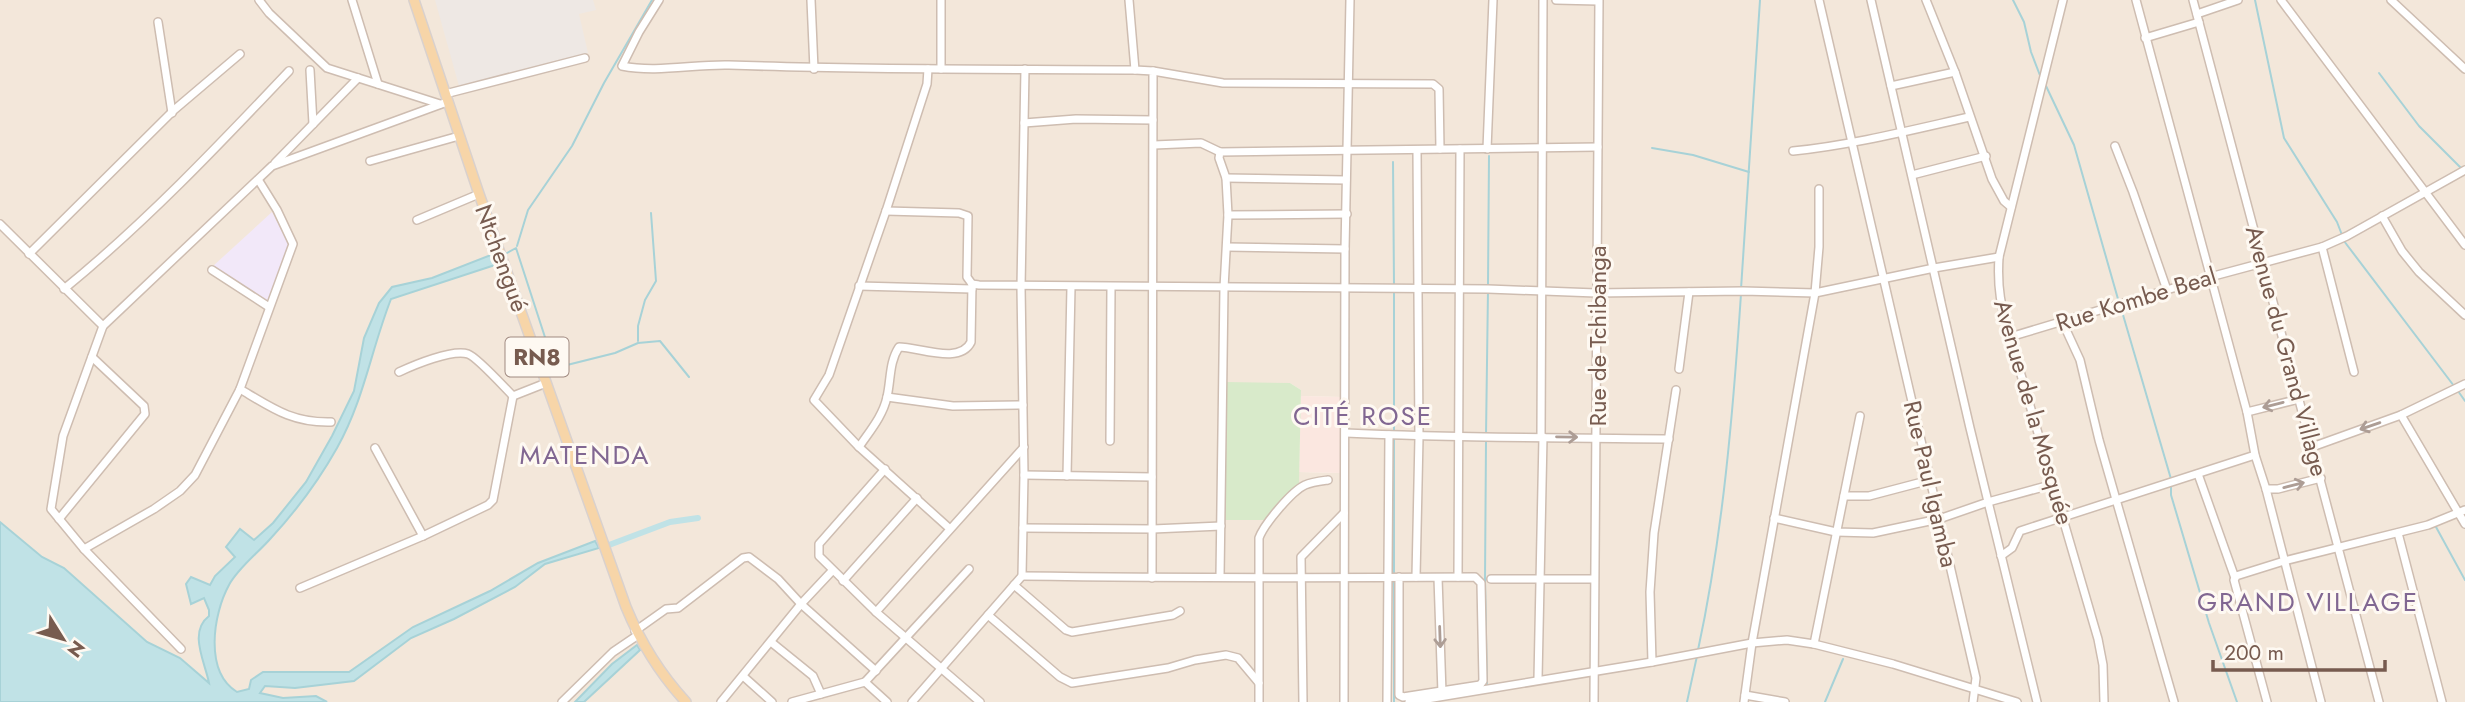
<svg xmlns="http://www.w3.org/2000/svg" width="2465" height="702" viewBox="0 0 2465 702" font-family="Jost,sans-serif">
<rect width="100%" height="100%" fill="#fcf5ec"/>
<!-- residential -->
<path fill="#f3e7da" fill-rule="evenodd" d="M0 0H2465V702H327L316 696 312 702H220L210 684 181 658 147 642 64 568 42 557 0 522ZM1290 383 1301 390V396L1342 397 1341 473 1299 472V484Z"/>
<!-- commercial -->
<path fill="#fbe7e0" d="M1301 396 1342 397 1341 473 1299 472Z"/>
<!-- industrial -->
<path fill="#eee8e4" d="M435 0H593L596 10 579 14 588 53 459 86Z"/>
<!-- education -->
<path fill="#f2e8f9" d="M272 212 289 245 266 305 212 267Z"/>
<!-- grass -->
<path fill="#d8eaca" d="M1226 382 1290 383 1301 390 1299 484 1267 520H1225Z"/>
<!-- water -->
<g fill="#c0e2e6" stroke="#a7d2d7" stroke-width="2">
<path d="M496 253 498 264 391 299C371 350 364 400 337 448 319 480 296 511 271 538 258 553 238 568 229 585 213 614 204 672 237 692L249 689 251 680 263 672H349L413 627 490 591 538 563 595 541 599 548 545 564 515 587 454 619 411 638 354 681 295 688 265 686 260 693 283 698 316 696 327 702H0V522L42 557 64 568 147 642 180 658 209 683C205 662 188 632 209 616V610L204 598 191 604 186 584 191 577 210 585 215 576 235 557 226 547 240 529 254 540 273 523 306 482 332 436 354 391 364 338 379 303 392 287 432 278Z"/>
<path d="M637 645 640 650 584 702H575L612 664Z"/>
</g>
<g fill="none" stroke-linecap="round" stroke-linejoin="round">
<!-- stream -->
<g stroke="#a7d2d7" stroke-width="2">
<path d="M2013 0 2024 22 2031 52 2041 78"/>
<path d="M2255 0 2284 138 2337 222 2342 235"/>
<path d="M2379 73 2419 126 2463 170"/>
<path d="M2046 86 2074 145 2118 299"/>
<path d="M1652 148 1693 155 1749 172"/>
<path d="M1393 162 1394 284"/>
<path d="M2344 241 2454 386"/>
<path d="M517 246 528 210 572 146 604 83 652 0"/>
<path d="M507 253 516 248 555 368 615 353 638 343 660 341 689 377"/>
<path d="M1488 285 1489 156"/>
<path d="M1394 289V431"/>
<path d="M1741 289 1760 0"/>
<path d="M2121 308 2171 479"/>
<path d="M638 341V326L645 300 656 281 651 213"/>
<path d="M2458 391 2465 401"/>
<path d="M1486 435 1488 290"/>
<path d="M1394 436V574"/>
<path d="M1486 441 1485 580 1487 687"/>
<path d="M2171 484V495L2209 623 2237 702"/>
<path d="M2436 527 2465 580"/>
<path d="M1394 580V702"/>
<path d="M1698 650C1723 534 1733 413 1741 294"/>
<path d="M1687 702 1697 656"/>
<path d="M1825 702 1843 659"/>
</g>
<!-- canal -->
<path stroke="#c0e2e6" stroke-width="6" d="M609 545 670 522 698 518"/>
<defs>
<g id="minor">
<path d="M259 0 269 13 327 68 440 104"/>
<path d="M352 0 378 84"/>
<path d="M659 0 639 32 622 66C657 73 694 64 729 65 864 70 999 69 1135 70"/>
<path d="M811 0 814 69"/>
<path d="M941 0V69"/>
<path d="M1129 0 1135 70 1153 71 1152 578"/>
<path d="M1556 0 1598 1"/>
<path d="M1819 0 1976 678 1973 702"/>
<path d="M1871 0 1970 428 2037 702"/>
<path d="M1926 0 1955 72 1992 179 2004 201 2011 207"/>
<path d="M2063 0 1999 257C1997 288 2001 307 2010 337L2098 639 2103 665 2104 702"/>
<path d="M2136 0 2247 412 2255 455 2266 489 2321 702"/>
<path d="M2193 0 2379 702"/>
<path d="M2281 0 2465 245"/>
<path d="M2391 0 2465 69"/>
<path d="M2197 14 2238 0"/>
<path d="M158 22 172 113"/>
<path d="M2145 38 2199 22"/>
<path d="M928 69 927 84 886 211 829 375 814 400 859 447 949 528"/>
<path d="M310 70 313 124"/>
<path d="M1153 71 1223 83 1433 84 1439 89 1440 149"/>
<path d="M1891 86 1955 72"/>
<path d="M445 94 585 58"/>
<path d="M1024 123 1076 119 1153 120"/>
<path d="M1154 145 1201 143 1220 152"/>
<path d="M2115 146 2133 192 2167 290"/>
<path d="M1487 149 1493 0"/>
<path d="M1793 151C1852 145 1911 130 1969 117"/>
<path d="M370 161 459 136"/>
<path d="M275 163 358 78"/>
<path d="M1912 175 1986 156"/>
<path d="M1226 178 1346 180"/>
<path d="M886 211 959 213 968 216 967 277 972 284 979 285 1488 289 1596 293 1743 291 1815 293 1934 268 1999 257"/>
<path d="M1228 215 1347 214"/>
<path d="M2382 216 2402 251 2419 272 2465 315"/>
<path d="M417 220 479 194"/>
<path d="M0 224 103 326"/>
<path d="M1227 247 1345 249"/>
<path d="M2322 247 2354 372"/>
<path d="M29 254 174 110 240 54"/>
<path d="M212 270 269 307"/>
<path d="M859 286 972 289"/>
<path d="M64 289C145 223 217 147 289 71"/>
<path d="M2062 321 2080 360 2099 440 2174 702"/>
<path d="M2010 337 2210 277 2322 247 2347 236 2465 170"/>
<path d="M1679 369 1689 292"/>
<path d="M399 372C414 365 452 349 468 354 477 357 504 387 513 396"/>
<path d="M240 389C272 408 292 423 331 422"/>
<path d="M513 396 546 383"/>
<path d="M887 397 953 406 1023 405"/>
<path d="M2247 412 2299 399"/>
<path d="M2401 415 2465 524"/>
<path d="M1346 433C1453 438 1561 438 1669 439"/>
<path d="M1541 437 1543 0"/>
<path d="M1110 441 1111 287"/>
<path d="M859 447C869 432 883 416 887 397 891 380 889 362 899 347 919 347 960 365 971 342L972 284"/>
<path d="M2312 447 2401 415 2465 384"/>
<path d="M375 448 423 536"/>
<path d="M885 469 819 544V556L876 612 980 702"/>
<path d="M2198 474 2235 578"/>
<path d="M1024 475 1152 477"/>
<path d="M1067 476 1071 287"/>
<path d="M2266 489H2278L2321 478"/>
<path d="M1844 496H1869L1930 480"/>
<path d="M1774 518 1836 532 1873 533 1939 519 1988 502 2054 484"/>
<path d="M59 519 145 414 144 406 92 357"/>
<path d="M1023 528 1153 529 1221 526"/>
<path d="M2398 533 2442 702"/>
<path d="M84 549 154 509 180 491 195 475 240 389 293 244 277 210 259 181"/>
<path d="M2001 556 2012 548 2020 531 2255 455"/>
<path d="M1022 576C1173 578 1324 578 1475 577L1481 583 1483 681 1480 685 1403 697 1399 695V577"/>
<path d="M1220 577 1224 288 1228 215 1226 178 1219 158 1220 152 1598 147"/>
<path d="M1416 577 1419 437 1417 150"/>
<path d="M1458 577 1460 149"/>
<path d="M1438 578 1442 693"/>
<path d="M1491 579H1594"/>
<path d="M843 581 917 498"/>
<path d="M1014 585 1066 630 1072 632 1173 615 1180 611"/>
<path d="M300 588 423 536 488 505 493 500 513 396"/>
<path d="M876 612 1024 447"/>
<path d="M988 615 1060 677 1072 683 1168 668 1195 660 1226 655 1238 658 1259 683"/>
<path d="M635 631 666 609 678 608 743 558 749 557 778 579 801 604 832 571"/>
<path d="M771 642 813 676 821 694"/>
<path d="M1814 644 1860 416"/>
<path d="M181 649 84 549 51 509 63 436 103 326 272 166 447 102"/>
<path d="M1652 662 1650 592 1654 533 1676 390"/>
<path d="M743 676 772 702"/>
<path d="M1538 679 1543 437"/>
<path d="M865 682 887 702"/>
<path d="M1745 695 1785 702"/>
<path d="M562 702 613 652 638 635"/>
<path d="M721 702 801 604 876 671"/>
<path d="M792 702 865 682 969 569"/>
<path d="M912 702 1022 576 1024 475 1021 287 1025 69"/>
<path d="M1259 702V538C1264 524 1292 491 1305 485 1312 482 1321 481 1328 480"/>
<path d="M1303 702 1301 557 1344 513"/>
<path d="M1344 702 1345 249 1350 0"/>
<path d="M1387 702 1389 435"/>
<path d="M1409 702 1652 662 1752 643 1787 640 1814 644 1893 664 2017 702"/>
<path d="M1594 702 1599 0"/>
<path d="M1744 702 1752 643 1815 293 1819 247V189"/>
<path d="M2267 702 2234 580 2236 576 2284 561 2428 525 2465 510"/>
</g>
<path id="major" d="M414 0 479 194 626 607C640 641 661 675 686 702"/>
</defs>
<!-- minor casing -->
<use href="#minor" stroke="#cebdb1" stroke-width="10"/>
<!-- major casing -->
<use href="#major" stroke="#d9d1ce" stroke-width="12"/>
<!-- minor -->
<use href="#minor" stroke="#fff" stroke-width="7"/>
<!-- major -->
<use href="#major" stroke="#f7d5a8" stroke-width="9"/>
</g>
<!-- one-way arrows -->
<defs><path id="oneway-shaft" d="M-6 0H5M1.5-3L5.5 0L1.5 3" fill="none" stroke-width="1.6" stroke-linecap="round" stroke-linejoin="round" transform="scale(1.75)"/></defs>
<g stroke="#ad9d95">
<use href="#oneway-shaft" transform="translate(2273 405) rotate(166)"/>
<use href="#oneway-shaft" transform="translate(2370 426) rotate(161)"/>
<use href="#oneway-shaft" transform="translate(1567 437) rotate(1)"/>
<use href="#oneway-shaft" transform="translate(2294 485) rotate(-14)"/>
<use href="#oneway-shaft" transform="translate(1440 637) rotate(88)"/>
</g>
<g text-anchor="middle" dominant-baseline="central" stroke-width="6" stroke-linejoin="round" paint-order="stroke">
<!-- shield labels -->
<rect fill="#fef9f2" stroke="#a08a80" stroke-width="2" x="505.5" y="337.5" width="63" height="39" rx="5"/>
<g font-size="23" font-weight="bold" fill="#775b4f">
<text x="537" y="357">RN8</text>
</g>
<!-- street labels -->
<g font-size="24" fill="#775b4f" stroke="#fef9f2">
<text transform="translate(502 258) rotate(70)">Ntchengué</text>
<text transform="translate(2136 299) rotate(-17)">Rue Kombe Beal</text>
<text transform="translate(1597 336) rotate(-90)">Rue de Tchibanga</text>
<text transform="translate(2287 351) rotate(75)">Avenue du Grand Village</text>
<text transform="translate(2034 412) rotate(74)">Avenue de la Mosquée</text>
<text transform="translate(1931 484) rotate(77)">Rue Paul Igamba</text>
</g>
<!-- neighbourhood labels -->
<g font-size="26" letter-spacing="2" fill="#816792" stroke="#fef9f2">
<text x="1363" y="416">CITÉ ROSE</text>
<text x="585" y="455">MATENDA</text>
<text x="2308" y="602">GRAND VILLAGE</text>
</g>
</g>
<!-- north arrow -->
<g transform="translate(63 639) rotate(127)" stroke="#fef9f2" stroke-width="5" paint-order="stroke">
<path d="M0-5L12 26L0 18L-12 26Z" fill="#775b4f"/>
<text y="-10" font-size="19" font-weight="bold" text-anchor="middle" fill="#775b4f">N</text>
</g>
<!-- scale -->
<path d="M2213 660v10h172v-10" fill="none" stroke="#775b4f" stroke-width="3.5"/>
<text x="2224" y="660" font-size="21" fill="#775b4f" stroke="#fef9f2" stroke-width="5" paint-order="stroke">200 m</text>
</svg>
